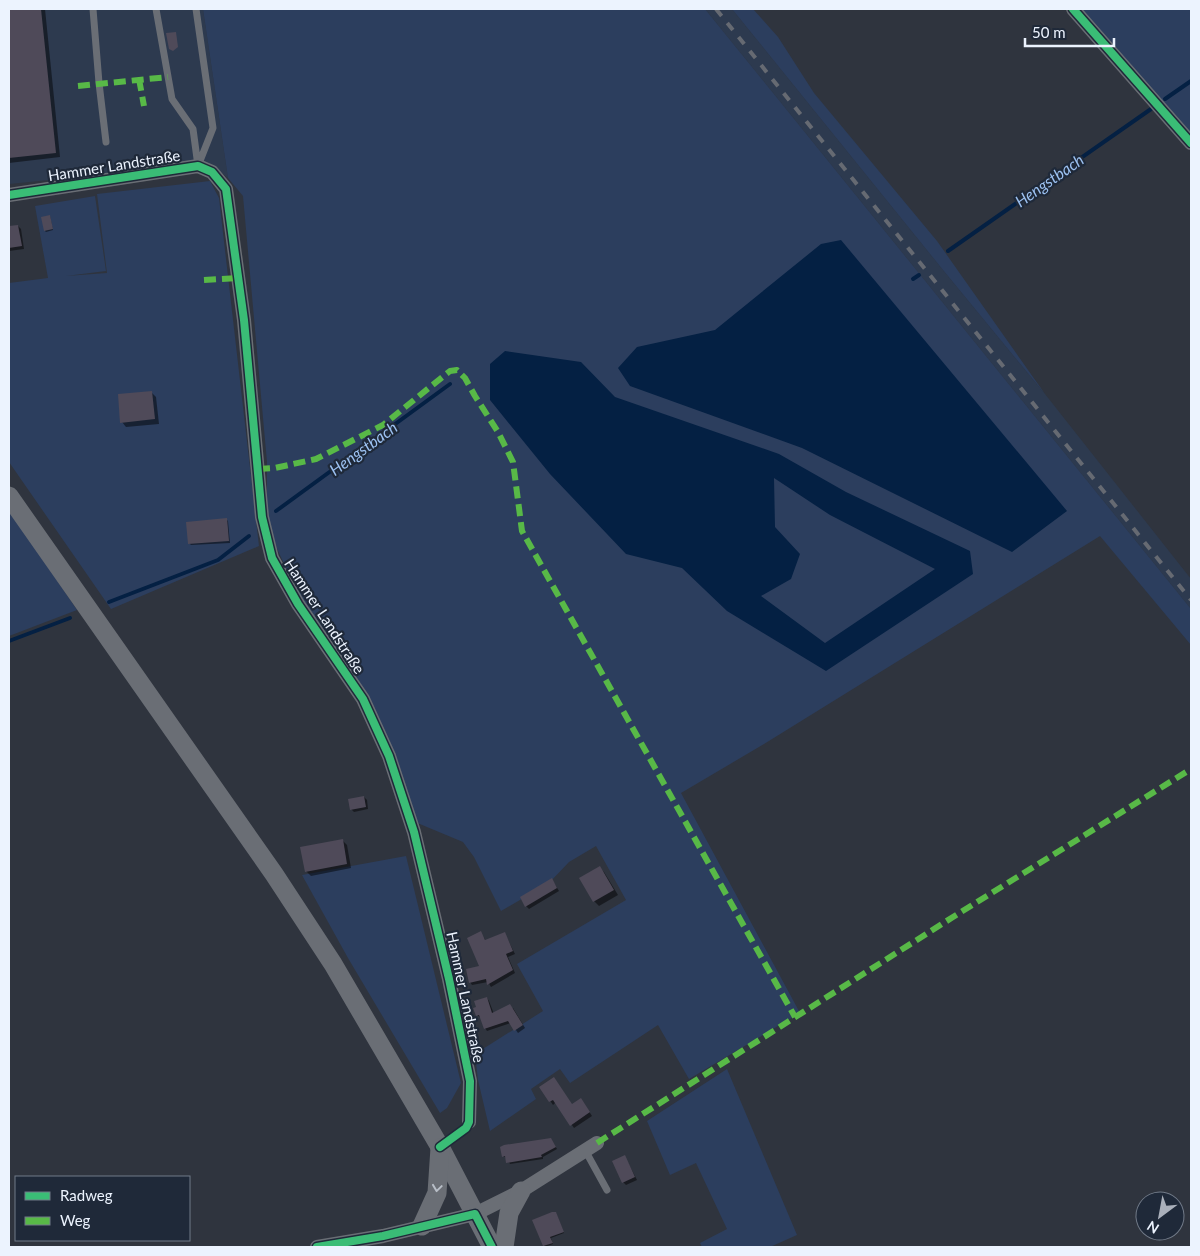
<svg xmlns="http://www.w3.org/2000/svg" width="1200" height="1256" viewBox="0 0 1200 1256" font-family="Lato,sans-serif">
<rect width="100%" height="100%" fill="#2f343e"/>
<!-- built -->
<g fill="#2d3a4f">
<path d="M9 9H203L228 178 211 164 9 184Z"/>
<path d="M705 9H732L943 270 1045 394 1191 579V609Z"/>
</g>
<!-- green -->
<g fill="#2c3e5e">
<path d="M203 9H705L1191 609V645L1100 536 764 744 681 793 800 1013 689 1079 658 1025 570 1083 560 1069 531 1089 536 1099 490 1131 478 1080 475 1054 543 1011 517 964 626 900 596 846 569 862 549 883 501 911 474 857 463 842 415 822 405 789 289 574 278 551 270 528 267 506V462L243 196 228 178Z"/>
<path d="M732 9H753L778 37 814 93 937 241 1045 394 943 270Z"/>
<path d="M1076 9H1191V139Z"/>
<path d="M210 181 219 198 259 546 111 609 9 462V283L48 278 35 206 95 196 106 271 66 276 107 273 97 194Z"/>
<path d="M9 509 77 610 9 636Z"/>
<path d="M406 856 461 1083 447 1108 440 1113 348 958 302 875Z"/>
<path d="M727 1069 797 1235 770 1247H702L700 1243 727 1229 696 1163 670 1175 647 1121Z"/>
</g>
<!-- water -->
<g fill="#042043" fill-rule="evenodd">
<path d="M841 240 1067 511 1012 552 802 448 630 386 618 368 637 347 715 330 821 244Z"/>
<path d="M505 351 581 362 615 397 779 454 846 492 970 551 973 574 826 671 727 611 682 568 626 554 550 474 490 400V364ZM774 478 830 515 935 569 825 643 761 596 791 579 800 554 775 527Z"/>
</g>
<!-- shadow -->
<g fill="#0007">
<path d="M9 9H45L60 157 9 163Z"/>
<path d="M50 216 53 230 46 232 45 231Z"/>
<path d="M18 226 21 229 24 249 9 251V228Z"/>
<path d="M151 392 156 397 159 424 126 427 122 422Z"/>
<path d="M226 519 228 521 230 543 191 545 189 543Z"/>
<path d="M364 797 367 800 368 809 354 812 351 809Z"/>
<path d="M342 840 347 845 351 868 311 876 306 871Z"/>
<path d="M599 868 604 872 618 895 599 906 594 901Z"/>
<path d="M554 883 559 891 529 909 526 906Z"/>
<path d="M481 933 486 941 505 934 515 954 508 957 515 973 491 987 488 982 472 985 470 982 481 967Z"/>
<path d="M487 998 489 1001 494 1014 513 1008 525 1028 518 1033 511 1023 487 1031 485 1028 481 1018 477 1015Z"/>
<path d="M541 1087 572 1105 583 1102 592 1116 574 1128 556 1102 553 1105Z"/>
<path d="M551 1139 557 1149 543 1157V1159L510 1164 507 1158 503 1156Z"/>
<path d="M625 1157 637 1180 626 1185 623 1182Z"/>
<path d="M556 1213 564 1233 551 1238 553 1244 545 1247 534 1220Z"/>
</g>
<g fill="none" stroke-linecap="round" stroke-linejoin="round">
<!-- stream -->
<g stroke="#042043" stroke-width="4">
<path d="M1165 99 1191 81"/>
<path d="M948 251 1151 109"/>
<path d="M913 279 919 275"/>
<path d="M276 511 450 384"/>
<path d="M109 602 218 560 249 536"/>
<path d="M9 641 70 618"/>
</g>
</g>
<!-- building -->
<g fill="#4f4a59">
<path d="M9 9H41L56 153 9 158Z"/>
<path d="M176 32 178 47 173 51 169 49 166 33Z"/>
<path d="M50 215 53 229 44 231 41 217Z"/>
<path d="M18 225 22 246 9 248V226Z"/>
<path d="M152 391 155 419 120 423 118 394Z"/>
<path d="M227 518 229 541 188 544 186 522Z"/>
<path d="M364 796 366 807 350 810 348 799Z"/>
<path d="M343 839 347 864 305 872 300 847Z"/>
<path d="M600 866 614 890 593 902 579 878Z"/>
<path d="M552 878 557 888 525 907 520 897Z"/>
<path d="M481 931 485 940 505 932 513 951 506 954 513 970 487 985 486 979 469 983 466 969 479 966 467 938Z"/>
<path d="M487 997 492 1013 510 1004 523 1025 514 1031 508 1021 484 1029 479 1015 476 1016 473 1008 476 1007 474 1001Z"/>
<path d="M554 1077 572 1104 581 1098 590 1112 570 1126 553 1100 549 1102 539 1087Z"/>
<path d="M551 1138 556 1147 541 1155 542 1157 506 1163 505 1156 502 1157 500 1147 504 1145Z"/>
<path d="M625 1155 635 1177 622 1183 612 1161Z"/>
<path d="M552 1212H556L564 1232 550 1237 553 1243 543 1246 532 1220Z"/>
</g>
<g fill="none" stroke-linecap="round" stroke-linejoin="round">
<!-- service -->
<g stroke="#6a6e75" stroke-width="7">
<path d="M93 9 99 83 106 142"/>
<path d="M156 9 172 99 193 129 198 166 213 128 196 9"/>
<path d="M585 1150 607 1190"/>
</g>
<!-- minor -->
<g stroke="#6a6e75" stroke-width="14">
<path d="M1073 9 1191 143"/>
<path d="M9 195 198 166 212 172 226 189 244 320 262 517 272 558 298 604 363 699 389 756 414 832 449 979 470 1081 469 1122"/>
<path d="M317 1247 383 1236 475 1214 521 1191 597 1143"/>
</g>
<!-- secondary -->
<g stroke="#6a6e75" stroke-width="19">
<path d="M9 496 274 874 333 964 440 1147 492 1247"/>
<path d="M422 1226 437 1193 440 1148"/>
<path d="M504 1247 509 1213 521 1191"/>
</g>
<!-- rail -->
<path stroke="#666a72" stroke-width="4" stroke-dasharray="9 9" stroke-linecap="butt" d="M716 9 1191 600"/>
<!-- quiet -->
<g stroke="#58b947" stroke-width="6" stroke-dasharray="12 6" stroke-linecap="butt">
<path d="M139 79 144 106"/>
<path d="M78 86 168 77"/>
<path d="M204 280 238 278"/>
<path d="M258 469 275 468 316 459 383 425 450 371 457 370 465 378 475 396 498 432 513 462 522 531 795 1017"/>
<path d="M597 1143 953 917 1191 769"/>
</g>
<defs>
<g id="cycleway">
<path d="M1073 9 1191 143"/>
<path d="M9 195 198 166 212 172 226 189 244 320 262 517 272 558 298 604 363 699 389 756 414 832 449 979 470 1081 469 1122 466 1128 440 1147"/>
<path d="M317 1247 383 1236 475 1214 492 1247"/>
</g>
</defs>
<!-- cycleway casing -->
<use href="#cycleway" stroke="#1f2939" stroke-width="11"/>
<!-- cycleway -->
<use href="#cycleway" stroke="#3abd76" stroke-width="8"/>
</g>
<!-- one-way arrows -->
<defs><path id="oneway-chevron" d="M-2-3.5L2.5 0L-2 3.5" fill="none" stroke-width="1.6" stroke-linecap="round" stroke-linejoin="round" transform="scale(1.25)"/></defs>
<use stroke="#b8bec7" href="#oneway-chevron" transform="translate(437 1188) rotate(98)"/>
<g text-anchor="middle" dominant-baseline="central" stroke-width="4.5" stroke-linejoin="round" paint-order="stroke">
<!-- street labels -->
<g font-size="15" fill="#ecf3fe" stroke="#1f2939">
<text transform="translate(114 165) rotate(-9)">Hammer Landstraße</text>
<text transform="translate(325 616) rotate(57)">Hammer Landstraße</text>
<text transform="translate(466 997) rotate(78)">Hammer Landstraße</text>
</g>
<!-- water labels -->
<g font-size="16" font-style="italic" fill="#9cc1f1" stroke="#1f2939">
<text transform="translate(1049 180) rotate(-35)">Hengstbach</text>
<text transform="translate(363 448) rotate(-36)">Hengstbach</text>
</g>
</g>
<!-- border -->
<rect width="1200" height="1256" fill="none" stroke="#ecf3fe" stroke-width="20"/>
<!-- legend -->
<rect x="15" y="1176" width="175" height="65" fill="#1f2939" stroke="#717a88"/>
<rect x="25" y="1192" width="25" height="8" fill="#3abd76" stroke="#717a88"/>
<text x="60" y="1201" font-size="15" fill="#ecf3fe">Radweg</text>
<rect x="25" y="1217" width="25" height="8" fill="#58b947" stroke="#717a88"/>
<text x="60" y="1226" font-size="15" fill="#ecf3fe">Weg</text>
<!-- north arrow -->
<g transform="translate(1160 1216) rotate(212)"><circle r="24" fill="#1f2939" stroke="#717a88"/>
<path d="M0-4L9 19L0 12L-9 19Z" fill="#aab0bb"/>
<text y="-8" font-size="14" font-weight="bold" text-anchor="middle" fill="#ecf3fe">N</text>
</g>
<!-- scale -->
<path d="M1025 38v8h89v-8" fill="none" stroke="#ecf3fe" stroke-width="2.5"/>
<text x="1032" y="38" font-size="15" fill="#ecf3fe" stroke="#1f2939" stroke-width="4" paint-order="stroke">50 m</text>
</svg>
